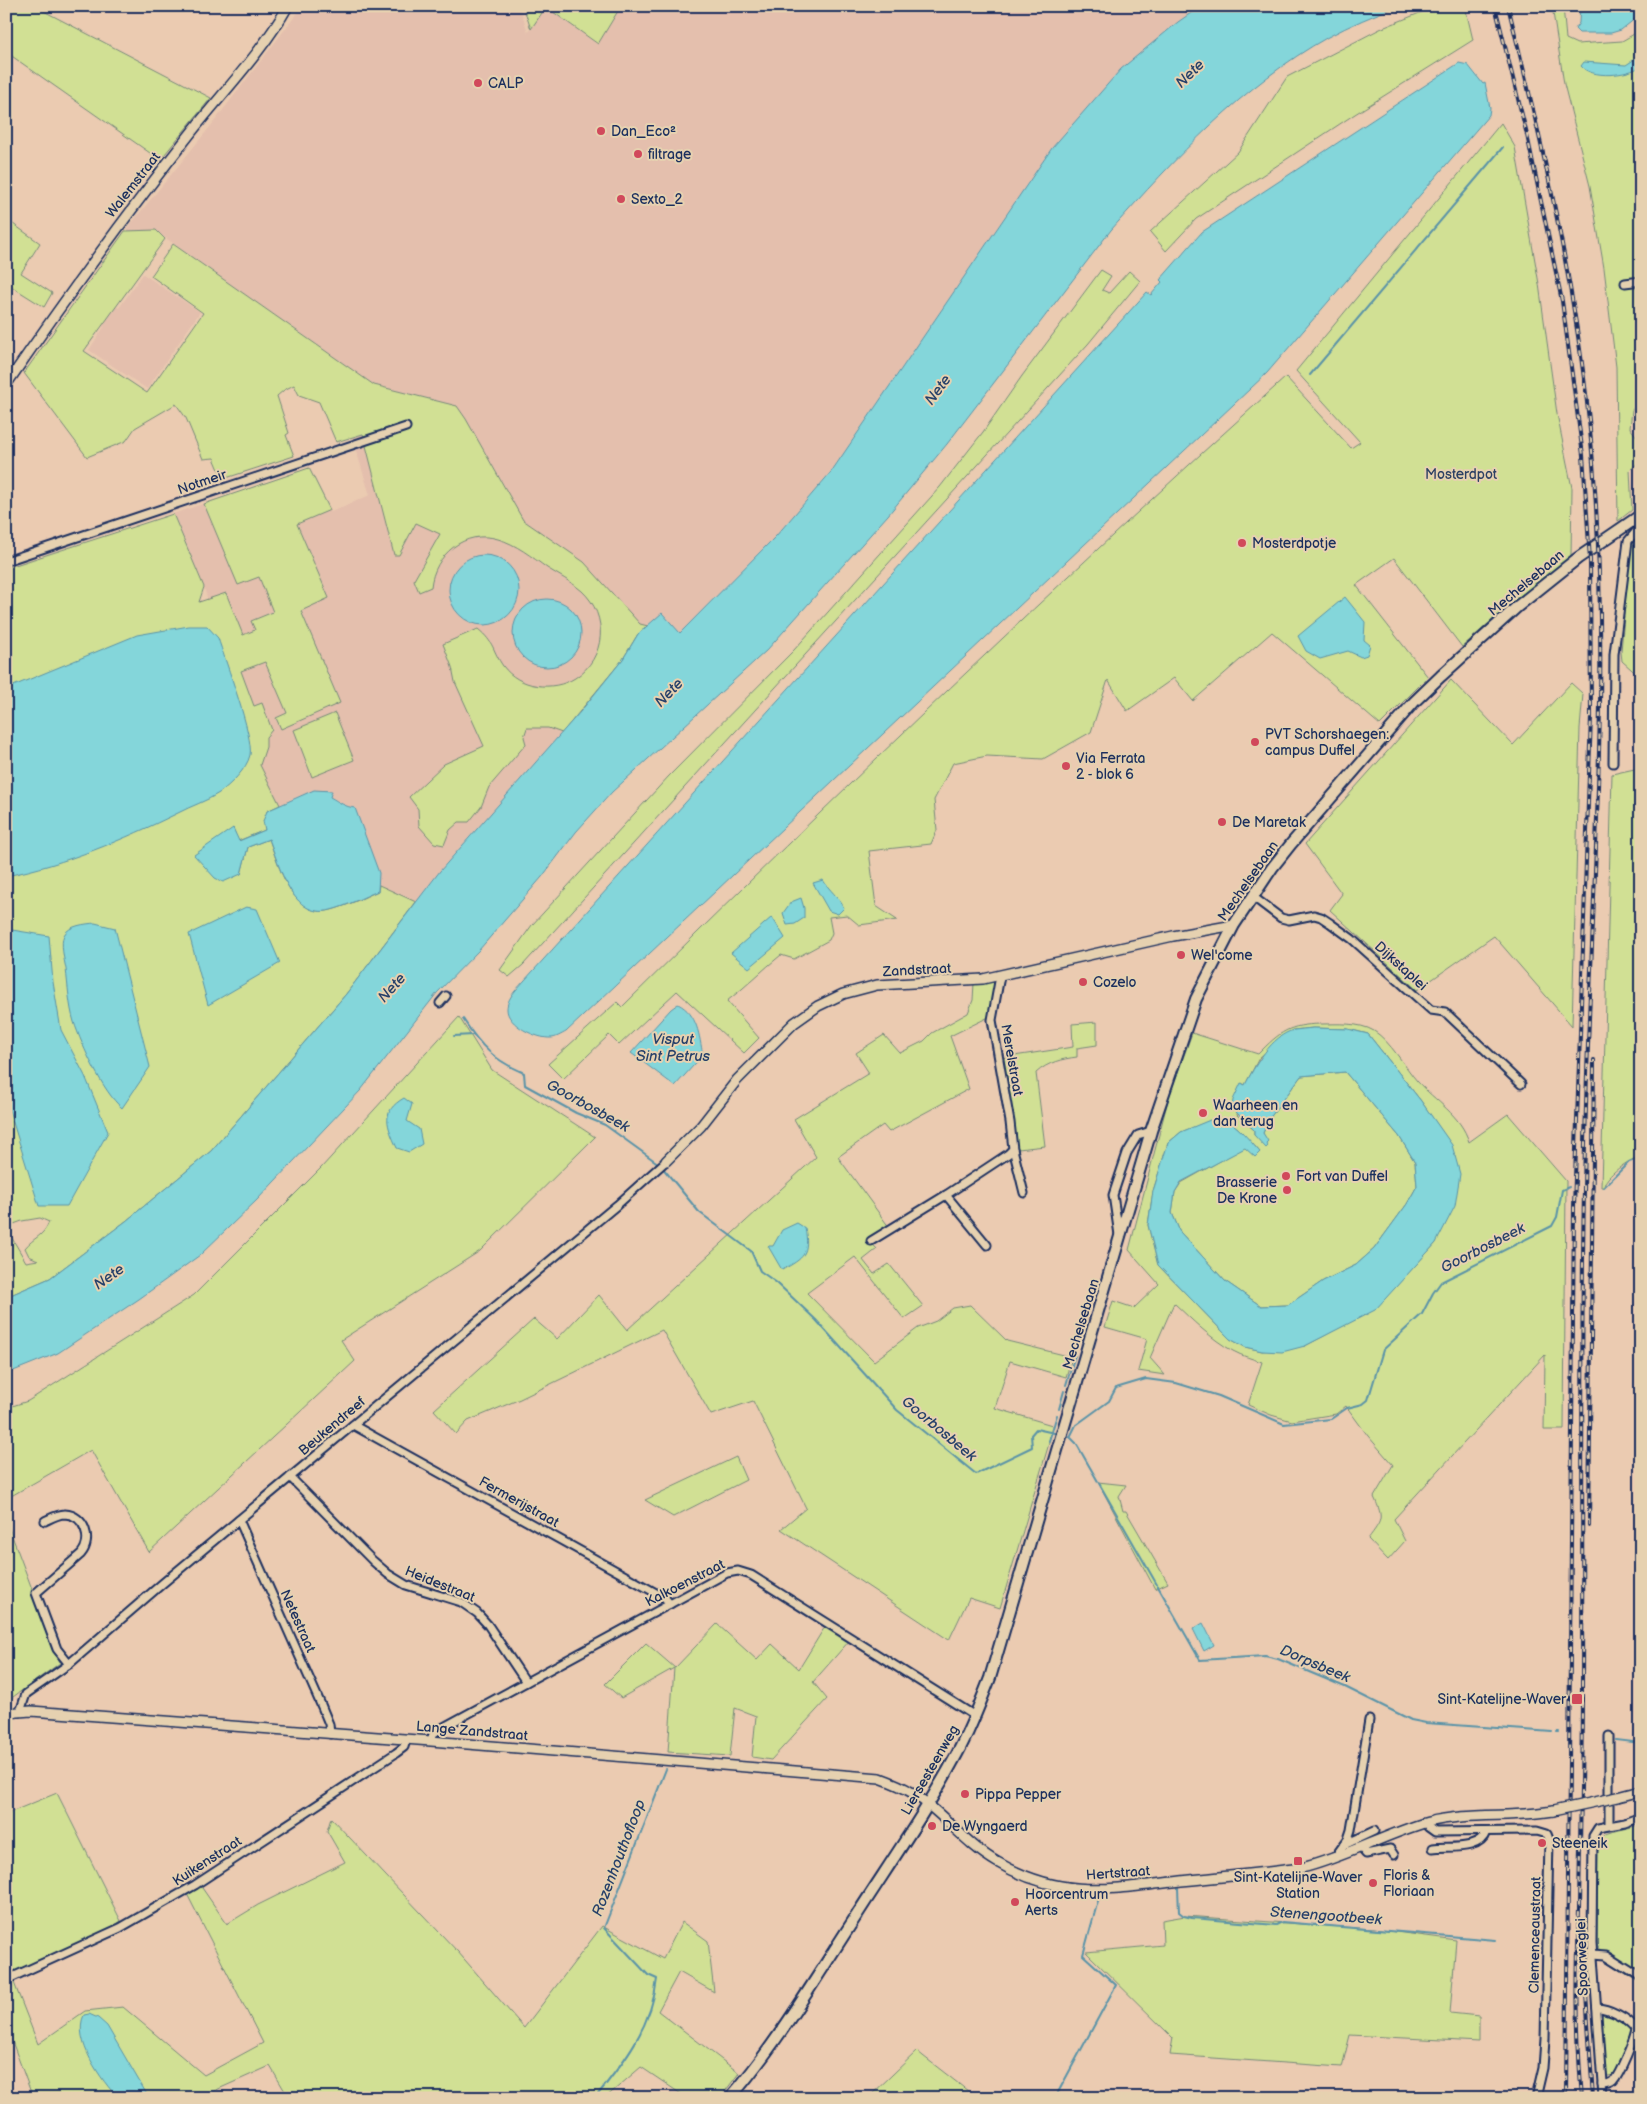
<svg xmlns="http://www.w3.org/2000/svg" width="1647" height="2104" viewBox="0 0 1647 2104" font-family="'Balsamiq Sans',sans-serif">
<rect width="100%" height="100%" fill="#ebcbb1"/>
<filter id="ink" filterUnits="userSpaceOnUse"><feTurbulence type="fractalNoise" baseFrequency=".02" numOctaves="2"/><feDisplacementMap in="SourceGraphic" scale="10" xChannelSelector="R" yChannelSelector="G"/><feConvolveMatrix kernelMatrix="1 2 1 2 8 2 1 2 1" color-interpolation-filters="sRGB"/></filter>
<g filter="url(#ink)">
<!-- built -->
<g fill="#e4bfad">
<path d="M303 6H519L528 32 546 6 597 44 621 6H1201L1178 22 1052 148 831 471 776 536 680 633 580 712 440 871 416 902 379 885V873L346 807 340 802 330 797 332 791 297 797 267 811 204 587 173 514 309 468 331 512 370 495 352 437 363 433 388 532 506 489 457 406 374 385 225 281 156 231H125L210 127Z"/>
<path d="M143 274 200 312 147 389 89 350 104 327 95 320 108 301 119 308Z"/>
</g>
<!-- green -->
<g fill="#d1e094" stroke="#768879" fill-rule="evenodd">
<path d="M6 6H34L211 98 160 160 6 52Z"/>
<path d="M523 6H621L598 44 546 7 531 29Z"/>
<path d="M1437 6H1465L1473 40 1355 114 1196 219 1166 251 1150 232 1238 152 1287 77 1380 29Z"/>
<path d="M1552 6H1563L1566 39 1577 44 1622 41 1641 30V399L1632 410 1630 428 1641 442V460L1630 470 1632 510 1618 521 1616 367 1604 268 1590 186 1564 84Z"/>
<path d="M1501 123 1515 147 1539 284 1557 414 1572 488 1571 556 1508 606 1462 647 1394 558 1356 585 1428 677 1380 725 1272 632 1193 701 1174 678 1127 711 1108 680 1091 732 1043 759 987 756 953 763 934 800 937 830 931 844 869 851 876 906 897 920 859 925 847 915 829 917 832 933 829 940 794 959 781 955C762 970 746 987 727 1001L759 1038 744 1053 677 991 619 1045 609 1035 563 1079 548 1064 617 1002 622 1007C839 792 1059 581 1286 377L1351 448 1360 442 1296 371Z"/>
<path d="M6 219 40 243 21 273 52 293 44 307 6 283Z"/>
<path d="M156 230 165 239 84 351 147 393 203 313 151 276 173 244 374 385 457 406 466 419 523 520 584 562 640 624 648 626 638 634 623 659 562 733 548 728H527L524 737 526 744 489 787 481 807 469 822H459L450 830 444 845 434 843 419 826 418 809 409 797 444 764 484 746 455 682 452 667 443 644 478 629C495 643 492 650 503 666 519 688 553 692 575 678 606 658 609 616 582 591 572 582 558 575 547 568 532 557 516 544 498 539 465 529 434 555 431 587L419 592 414 580 440 534 416 523 399 555H394L363 434 336 442 319 402 299 395 294 385 284 390 277 396 289 433 286 435 294 456 223 479 214 458 203 459 186 418 176 404 135 428 126 441 87 457 24 373 125 231Z"/>
<path d="M1101 270 1111 276 1102 290 1109 293 1129 271 1140 281 1088 344 523 965 509 977 500 970 532 925 669 776 794 650 940 487 983 432 1022 376Z"/>
<path d="M309 468 330 510 297 524 329 598 301 611 340 703 281 729 276 718 287 713 265 662 241 671 254 706 262 703 272 730 266 737V747L260 765 280 805 267 811 265 830 238 841 233 828 241 874 248 847 269 839C278 864 293 921 331 910 347 906 363 898 378 891L379 885 416 902 346 994 211 1151 126 1221 50 1278 6 1297V568L173 514 204 587 199 602 226 593 243 635 255 630 251 621 273 612 259 577 238 585 204 504ZM40 1218 49 1222C43 1237 34 1237 25 1248L29 1256 38 1260 26 1262 9 1233 11 1225 22 1221Z"/>
<path d="M1636 535 1641 540V678L1622 661 1621 652 1630 545Z"/>
<path d="M1451 680 1513 745 1571 683 1583 694 1580 728 1572 1026 1494 936 1417 990 1330 910 1342 894 1305 844Z"/>
<path d="M335 713 354 760 312 777 294 730Z"/>
<path d="M1639 768 1641 769V863L1638 865 1641 868V886L1639 888 1641 890V1136L1639 1140 1641 1156C1630 1159 1604 1176 1604 1187H1601L1612 774Z"/>
<path d="M996 982 991 1016 950 1036 969 1089 889 1132 883 1125 838 1157 889 1227 869 1240 877 1249 863 1260 874 1274 889 1264 923 1306 904 1319 855 1257 807 1293 874 1361 918 1328 936 1321 953 1308 970 1305 1007 1341 1072 1357 1066 1377 1010 1361 995 1408 1052 1425 1048 1447 1000 1608 969 1598 949 1640 781 1529 806 1508 753 1401 711 1415 662 1330 520 1399 468 1421 456 1434 434 1410 534 1319 557 1339 599 1295 627 1330 816 1157 794 1119 869 1073 856 1053 884 1035 900 1053 924 1041 932 1033 968 1013 973 1000 974 983Z"/>
<path d="M459 1017 492 1070 595 1137 480 1251 341 1340 355 1361 149 1552 91 1450 6 1499V1408L28 1401 194 1295 321 1168Z"/>
<path d="M1097 1022V1045L1077 1048V1057C1062 1059 1048 1062 1036 1073L1045 1146 1018 1149 1001 1058 1073 1047 1072 1024Z"/>
<path d="M1321 1024C1337 1024 1359 1022 1374 1031 1390 1041 1405 1067 1417 1081 1435 1101 1461 1115 1469 1142L1508 1114 1566 1181 1564 1430H1544L1545 1355 1394 1519 1405 1541 1388 1560 1368 1539C1382 1520 1384 1519 1374 1497L1393 1465 1368 1436 1346 1406 1336 1414 1292 1421 1271 1415 1248 1405 1262 1362C1253 1359 1242 1356 1233 1351 1211 1339 1192 1320 1174 1303L1150 1358 1165 1375 1138 1371 1147 1339 1105 1327 1113 1301 1134 1308 1159 1284 1129 1250 1168 1100 1192 1033 1258 1054C1281 1031 1288 1025 1321 1024ZM1313 1028 1348 1029 1368 1034 1421 1101 1451 1145 1436 1243 1375 1309 1305 1346 1262 1351 1245 1347 1230 1339 1158 1265 1148 1225 1153 1191 1168 1143 1181 1132 1210 1121 1212 1125 1216 1123 1237 1127 1260 1152 1245 1147 1181 1183 1175 1192 1172 1213 1180 1232 1225 1281 1261 1306 1288 1305 1323 1281 1356 1265 1374 1249 1407 1204 1417 1186 1415 1162 1399 1136 1345 1072 1301 1076 1269 1119 1263 1133 1266 1143 1254 1135V1130L1237 1115 1242 1083 1245 1085 1259 1058 1292 1030Z"/>
<path d="M736 1457 746 1480 673 1517 645 1500Z"/>
<path d="M1098 1482 1126 1485 1119 1496 1123 1511H1126L1168 1583 1155 1589Z"/>
<path d="M6 1520 60 1663 6 1702Z"/>
<path d="M717 1624 757 1660 772 1644 799 1669 826 1625 850 1640 813 1682 827 1699 771 1760 752 1757 756 1716 735 1708 730 1756 668 1752 674 1668 621 1698 605 1684 646 1643 675 1668Z"/>
<path d="M57 1793 121 1921 90 1942 11 1975 38 2044 85 2011 123 2007 204 2075 263 2043 186 1892 200 1885 227 1924 258 1905 345 1862 327 1831 331 1818 458 1952 524 2028 602 1926 663 1959 682 1922 708 1941 714 1992 679 1972 658 2011 739 2073 720 2098H687L641 2067 605 2098H289L270 2066 214 2091 217 2098H33L6 2025V1814Z"/>
<path d="M1641 1824V1984L1605 1960 1597 1945 1598 1839C1609 1829 1627 1830 1641 1824Z"/>
<path d="M1185 1916 1373 1929 1456 1940 1450 2013 1479 2016V2042L1350 2035 1342 2067 1170 2055 1173 2038 1086 1952 1163 1945 1162 1920Z"/>
<path d="M1607 2013 1630 2027 1632 2031 1626 2049 1623 2052 1613 2076 1607 2077 1604 2080 1601 2015Z"/>
<path d="M917 2051 923 2056 977 2098H868Z"/>
</g>
<!-- water -->
<g fill="#84d6da" stroke="#5a93a8">
<path d="M1201 6H1398C1374 15 1350 25 1328 37 1243 85 1175 158 1111 230L947 444 888 515 767 650 612 792 576 832 542 877 479 950 437 993 361 1090 257 1200 200 1255 139 1299 58 1353 6 1374V1297L50 1278 126 1221 211 1151 346 994 440 871 580 712 623 659 638 634 662 613 680 633 776 536 831 472 1052 148 1121 69 1178 22Z"/>
<path d="M1580 6H1641V14L1621 30 1611 33H1579L1575 29 1579 23Z"/>
<path d="M1641 55V66C1628 76 1591 79 1581 66L1584 62 1626 65Z"/>
<path d="M1459 63 1468 65 1483 84 1485 83 1490 108 1489 115 1267 373 566 1032C562 1034 556 1038 551 1038 537 1039 507 1025 507 1009 507 1002 511 996 515 991L1147 292 1151 295 1162 282 1160 280 1202 232Z"/>
<circle cx="484" cy="590" r="35"/>
<path d="M1345 597 1365 622 1364 640 1370 645 1367 655 1361 657 1348 651 1320 659 1306 651 1298 636Z"/>
<circle cx="547" cy="633" r="34"/>
<path d="M189 626H207L218 638C225 660 254 737 250 755 247 769 230 785 219 793 207 801 191 806 178 813 123 840 66 864 6 876V689L137 635Z"/>
<path d="M314 790 332 791 330 797C339 802 345 807 355 808L379 873 378 891C363 897 347 906 331 910 292 921 279 864 269 839L248 847 241 874 223 882 215 878 194 855 233 828 239 841 265 830 263 821 267 811Z"/>
<path d="M823 880C829 890 839 897 844 908L838 914 829 911 813 883Z"/>
<path d="M801 898 804 908V918L795 924 787 925 783 913 791 902Z"/>
<path d="M246 907 257 909 280 963 208 1005 189 934Z"/>
<path d="M772 917 785 938 749 968 731 953Z"/>
<path d="M95 923 115 928 150 1067 122 1108C103 1092 82 1046 74 1022 69 1005 68 986 66 969 64 959 60 943 64 935 69 925 86 924 95 923Z"/>
<path d="M6 929 49 936 53 982 61 1030 85 1076 108 1132 67 1206H39L6 1100Z"/>
<path d="M678 1004C698 1014 699 1036 703 1055L675 1086 631 1053 671 1009Z"/>
<path d="M1313 1028 1348 1029 1368 1034 1421 1101 1452 1145 1460 1174 1455 1206 1436 1243 1375 1310 1305 1346 1282 1352 1262 1351 1245 1347 1230 1339 1158 1265 1148 1225 1153 1191 1168 1143 1181 1132 1210 1120 1212 1125 1216 1124 1215 1119C1230 1113 1252 1144 1260 1152L1255 1157 1245 1148 1181 1182 1175 1192 1172 1213 1180 1232 1225 1281 1261 1306 1288 1305 1323 1281 1356 1265 1374 1249 1407 1204 1417 1186 1415 1162 1399 1136 1345 1072 1301 1076 1269 1119 1263 1133 1268 1141 1266 1143 1268 1146 1266 1148 1254 1135V1130L1232 1108 1233 1100 1241 1083 1245 1085C1254 1067 1272 1035 1294 1030 1300 1029 1307 1029 1313 1028Z"/>
<path d="M404 1098 412 1104 407 1121 419 1129 422 1144 409 1152 397 1148C387 1125 380 1112 404 1098Z"/>
<path d="M797 1223 805 1228C810 1254 804 1258 782 1270L768 1246H773L782 1230Z"/>
<path d="M1203 1623 1214 1645 1204 1651 1193 1629Z"/>
<path d="M89 2014 98 2018 107 2026 149 2098H118C102 2081 72 2040 84 2015Z"/>
</g>
<g fill="none" stroke-linecap="round" stroke-linejoin="round">
<!-- stream -->
<g stroke="#5a93a8" stroke-width="2">
<path d="M1310 375 1503 147"/>
<path d="M463 1019C481 1047 494 1060 524 1073L525 1085 576 1113 605 1125 659 1164"/>
<path d="M454 1036 473 1035"/>
<path d="M662 1167 699 1212 751 1251 760 1271 777 1283 816 1320 897 1410 976 1474 1032 1447 1031 1435 1036 1429 1059 1434"/>
<path d="M1604 1187 1629 1162 1641 1158"/>
<path d="M1066 1385 1075 1355"/>
<path d="M1059 1409 1064 1391"/>
<path d="M1066 1436 1070 1437 1076 1425 1109 1401 1116 1388 1146 1379 1176 1383 1219 1396 1284 1424 1331 1419 1347 1408 1363 1404 1368 1400 1383 1350 1422 1314 1433 1293 1441 1282 1552 1226 1557 1217 1562 1190 1569 1187"/>
<path d="M1070 1437 1076 1443 1200 1660 1265 1656 1278 1659 1345 1687 1411 1720 1426 1723 1552 1732"/>
<path d="M1049 1441 1057 1415"/>
<path d="M1557 1732H1559"/>
<path d="M1616 1740 1641 1743"/>
<path d="M1178 1888 1179 1912 1184 1916 1192 1918 1276 1925 1282 1922 1496 1940"/>
<path d="M595 2098C624 2062 652 2026 657 1979L648 1975 604 1928 666 1769"/>
<path d="M1055 2098 1116 1985 1083 1955 1099 1897"/>
</g>
<defs>
<g id="minor">
<path d="M1625 283 1641 281"/>
<path d="M6 561 406 427"/>
<path d="M1613 763 1614 654 1628 541 1641 526"/>
<path d="M1252 896 1281 918 1289 920 1314 915 1321 917 1330 923 1352 939 1431 1010 1445 1012 1521 1084"/>
<path d="M440 1003 446 996"/>
<path d="M1013 1149 1024 1193"/>
<path d="M1119 1235 1113 1195 1127 1153 1138 1135 1151 1131"/>
<path d="M871 1241 946 1195"/>
<path d="M987 1245 946 1195 1008 1154 1013 1149 1010 1122 992 1020 1000 976"/>
<path d="M353 1425 622 1574 665 1598 670 1604"/>
<path d="M290 1477 373 1561 388 1574 406 1585 461 1602 477 1613 488 1625 526 1682"/>
<path d="M239 1520 322 1707 329 1724 330 1734"/>
<path d="M45 1521C51 1518 58 1514 65 1514 85 1515 93 1540 81 1554L36 1593 57 1649 69 1664"/>
<path d="M20 1712 26 1694 69 1664 163 1583 617 1205 666 1161"/>
<path d="M1609 1736V1825"/>
<path d="M431 1741 433 1734 440 1729 727 1573 738 1571 751 1575 975 1716"/>
<path d="M1427 1823 1428 1827 1435 1832 1537 1831 1547 1834 1549 1839 1545 2040 1543 2068 1536 2098"/>
<path d="M1346 1844 1374 1831"/>
<path d="M1361 1848 1366 1854 1390 1849 1394 1855"/>
<path d="M1433 1848C1450 1846 1480 1851 1486 1832"/>
<path d="M1335 1857 1348 1839 1351 1830 1369 1720"/>
<path d="M1593 1954 1606 1955 1641 1977"/>
<path d="M6 1980 120 1928 195 1885 396 1753 404 1747 406 1740"/>
<path d="M1597 2008C1608 2008 1629 2018 1636 2029 1635 2039 1620 2074 1613 2082 1610 2085 1606 2085 1602 2085"/>
<path d="M1603 2098 1592 1943 1593 1836 1598 1828 1625 1823 1641 1817"/>
</g>
<g id="tertiary">
<path d="M6 385C66 298 128 212 194 129 226 89 263 51 288 6"/>
<path d="M666 1161 701 1126 737 1080 794 1023 818 1006 843 994 877 985 983 979 1173 936 1234 925"/>
<path d="M6 1713 31 1711 431 1741 880 1778C891 1782 901 1786 911 1792 943 1812 964 1843 997 1862 1061 1900 1112 1889 1181 1881 1222 1877 1262 1873 1302 1868 1346 1857 1385 1834 1428 1822 1469 1812 1512 1818 1553 1811"/>
<path d="M1618 1797 1641 1791"/>
</g>
<path id="primary" d="M730 2098C777 2044 814 1981 853 1921 888 1866 926 1812 957 1754 970 1730 980 1704 990 1678L1151 1131 1196 999 1234 925 1272 868 1291 844 1414 702 1441 676 1518 606 1578 558 1641 515"/>
</defs>
<!-- minor casing -->
<use href="#minor" stroke="#1b2f5e" stroke-width="11"/>
<!-- tertiary casing -->
<use href="#tertiary" stroke="#1b2f5e" stroke-width="12"/>
<!-- primary casing -->
<use href="#primary" stroke="#1b2f5e" stroke-width="14"/>
<!-- minor -->
<use href="#minor" stroke="#e6d1b0" stroke-width="7"/>
<!-- tertiary -->
<use href="#tertiary" stroke="#e6d1b0" stroke-width="9"/>
<!-- primary -->
<use href="#primary" stroke="#e6d1b0" stroke-width="10"/>
<defs>
<g id="rail">
<path d="M1495 6 1527 135 1562 301 1583 455 1590 560 1591 716 1574 1207 1566 2098"/>
<path d="M1508 6C1542 143 1574 280 1589 420 1612 638 1594 856 1587 1074 1580 1278 1583 1482 1582 1686 1582 1760 1580 1834 1579 1908 1577 1971 1576 2034 1582 2098"/>
<path d="M1589 1525 1594 1060"/>
<path d="M1584 1964 1593 2098"/>
</g>
</defs>
<!-- rail casing -->
<use href="#rail" stroke="#1b2f5e" stroke-width="4"/>
<!-- rail -->
<use href="#rail" stroke="#e6d1b0" stroke-width="2" stroke-dasharray="5.5" stroke-linecap="butt"/>
<defs>
<path id="tertiary-bridge" d="M1553 1811 1618 1797"/>
</defs>
<!-- tertiary-bridge casing -->
<use href="#tertiary-bridge" stroke="#1b2f5e" stroke-width="12" stroke-linecap="butt"/>
<!-- tertiary-bridge -->
<use href="#tertiary-bridge" stroke="#e6d1b0" stroke-width="9"/>
</g>
</g>
<!-- markers -->
<g fill="#d1495b" stroke="#e6d1b0" stroke-width="2">
<circle cx="478" cy="83" r="5"/>
<circle cx="601" cy="131" r="5"/>
<circle cx="638" cy="154" r="5"/>
<circle cx="621" cy="199" r="5"/>
<circle cx="1242" cy="543" r="5"/>
<circle cx="1255" cy="742" r="5"/>
<circle cx="1066" cy="766" r="5"/>
<circle cx="1222" cy="822" r="5"/>
<circle cx="1181" cy="955" r="5"/>
<circle cx="1083" cy="982" r="5"/>
<circle cx="1203" cy="1113" r="5"/>
<circle cx="1286" cy="1176" r="5"/>
<circle cx="1287" cy="1190" r="5"/>
<rect x="1571" y="1693" width="12" height="12" rx="2.5"/>
<circle cx="965" cy="1794" r="5"/>
<circle cx="932" cy="1826" r="5"/>
<circle cx="1542" cy="1843" r="5"/>
<rect x="1293" y="1856" width="10" height="10" rx="2.5"/>
<circle cx="1373" cy="1883" r="5"/>
<circle cx="1015" cy="1902" r="5"/>
</g>
<g text-anchor="middle" dominant-baseline="central" stroke-width="4" stroke-linejoin="round" paint-order="stroke">
<!-- poi labels -->
<g font-size="14" fill="#1b2f5e" stroke="#e6d1b0" text-anchor="start">
<text x="488" y="83">CALP</text>
<text x="611" y="131">Dan_Eco²</text>
<text x="648" y="154">filtrage</text>
<text x="631" y="199">Sexto_2</text>
<text x="1252" y="543">Mosterdpotje</text>
<text x="1265" y="734">PVT Schorshaegen:<tspan x="1265" dy="16">campus Duffel</tspan></text>
<text x="1076" y="758">Via Ferrata<tspan x="1076" dy="16">2 - blok 6</tspan></text>
<text x="1232" y="822">De Maretak</text>
<text x="1191" y="955">Wel'come</text>
<text x="1093" y="982">Cozelo</text>
<text x="1213" y="1105">Waarheen en<tspan x="1213" dy="16">dan terug</tspan></text>
<text x="1296" y="1176">Fort van Duffel</text>
<text x="1277" y="1182" text-anchor="end">Brasserie<tspan x="1277" dy="16">De Krone</tspan></text>
<text x="1566" y="1699" text-anchor="end">Sint-Katelijne-Waver</text>
<text x="975" y="1794">Pippa Pepper</text>
<text x="942" y="1826">De Wyngaerd</text>
<text x="1552" y="1843">Steeneik</text>
<text x="1383" y="1875">Floris &amp;<tspan x="1383" dy="16">Floriaan</tspan></text>
<text x="1298" y="1877" text-anchor="middle">Sint-Katelijne-Waver<tspan x="1298" dy="16">Station</tspan></text>
<text x="1025" y="1894">Hoorcentrum<tspan x="1025" dy="16">Aerts</tspan></text>
</g>
<!-- street labels -->
<g font-size="14" fill="#1b2f5e" stroke="#e6d1b0">
<text transform="translate(133 185) rotate(-52)">Walemstraat</text>
<text transform="translate(202 482) rotate(-19)">Notmeir</text>
<text transform="translate(1526 583) rotate(-40)">Mechelsebaan</text>
<text transform="translate(1248 881) rotate(-55)">Mechelsebaan</text>
<text transform="translate(1401 966) rotate(42)">Dijkstaplei</text>
<text transform="translate(917 970) rotate(-3)">Zandstraat</text>
<text transform="translate(1012 1060) rotate(80)">Merelstraat</text>
<text transform="translate(1081 1324) rotate(-73)">Mechelsebaan</text>
<text transform="translate(332 1426) rotate(-40)">Beukendreef</text>
<text transform="translate(519 1502) rotate(29)">Fermerijstraat</text>
<text transform="translate(685 1583) rotate(-27)">Kalkoenstraat</text>
<text transform="translate(440 1584) rotate(22)">Heidestraat</text>
<text transform="translate(298 1621) rotate(66)">Netestraat</text>
<text transform="translate(472 1731) rotate(5)">Lange Zandstraat</text>
<text transform="translate(930 1770) rotate(-60)">Liersesteenweg</text>
<text transform="translate(207 1861) rotate(-33)">Kuikenstraat</text>
<text transform="translate(1118 1873) rotate(-4)">Hertstraat</text>
<text transform="translate(1535 1935) rotate(-89)">Clemenceaustraat</text>
<text transform="translate(1582 1957) rotate(-92)">Spoorweglei</text>
</g>
<!-- park labels -->
<g font-size="14" fill="#2d4163" stroke="#e6d1b0">
<text x="1461" y="474">Mosterdpot</text>
</g>
<!-- water labels -->
<g font-size="15" font-style="italic" fill="#26406a" stroke="#e6d1b0">
<text transform="translate(1190 74) rotate(-44)">Nete</text>
<text transform="translate(938 390) rotate(-53)">Nete</text>
<text transform="translate(669 693) rotate(-46)">Nete</text>
<text transform="translate(392 988) rotate(-48)">Nete</text>
<text x="673" y="1039">Visput<tspan x="673" dy="17">Sint Petrus</tspan></text>
<text transform="translate(588 1106) rotate(29)">Goorbosbeek</text>
<text transform="translate(1483 1248) rotate(-27)">Goorbosbeek</text>
<text transform="translate(109 1277) rotate(-35)">Nete</text>
<text transform="translate(939 1429) rotate(40)">Goorbosbeek</text>
<text transform="translate(1315 1664) rotate(23)">Dorpsbeek</text>
<text transform="translate(619 1858) rotate(-69)">Rozenhouthofloop</text>
<text transform="translate(1326 1916) rotate(4)">Stenengootbeek</text>
</g>
</g>
<!-- margin -->
<rect width="1647" height="2104" fill="none" stroke="#e6d1b0" stroke-width="25"/>
<rect x="12" y="12" width="1622" height="2079" fill="none" stroke="#1b2f5e" stroke-width="2" filter="url(#ink)"/>
</svg>
